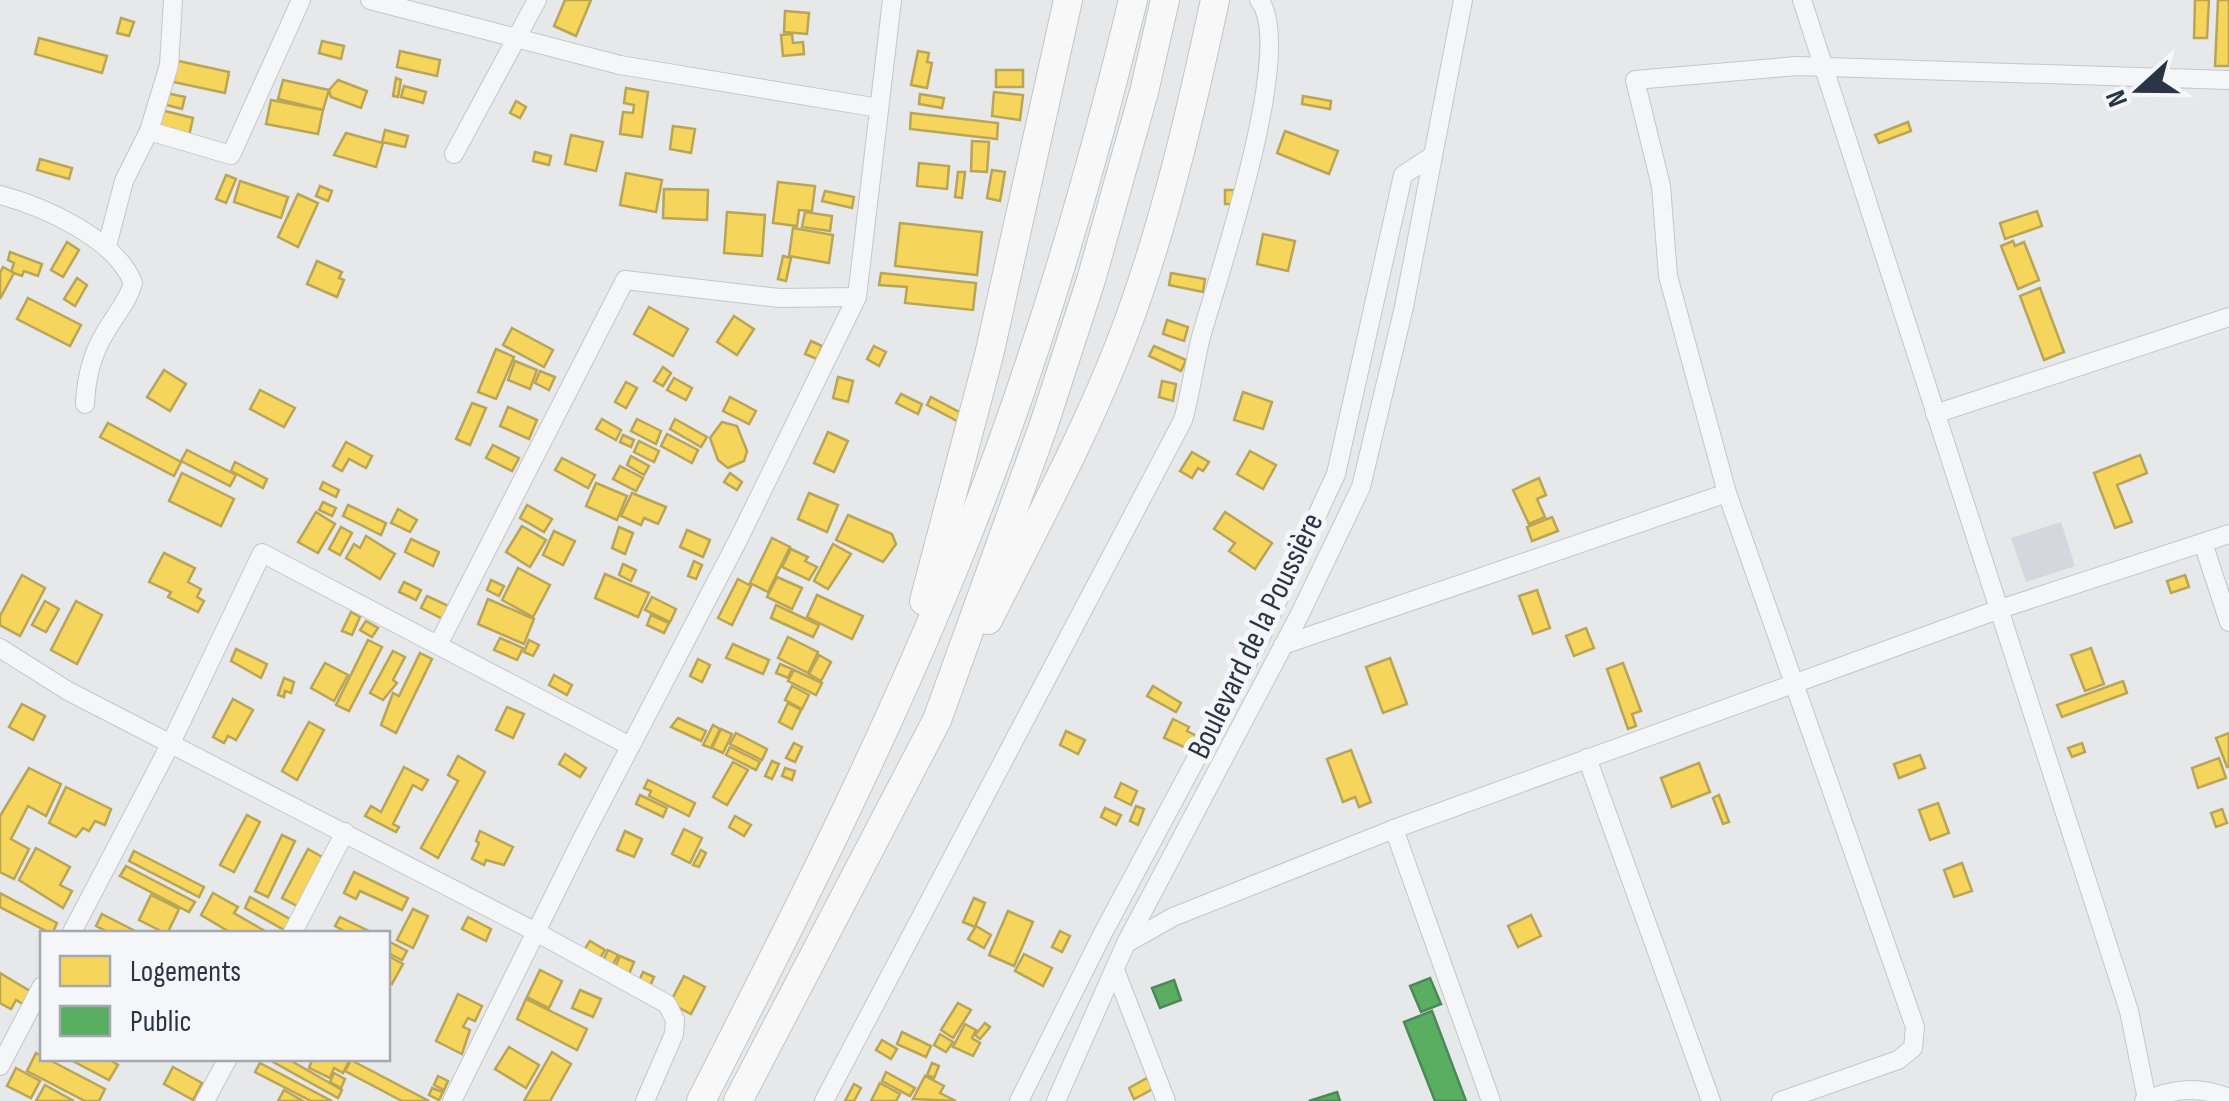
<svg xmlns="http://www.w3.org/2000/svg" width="2229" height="1101" viewBox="0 0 2229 1101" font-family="'Sofia Sans Condensed',sans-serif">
<rect width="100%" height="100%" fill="#e6e8ea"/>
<!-- built -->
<path fill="#d4d7dd" d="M2061 522 2075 566 2026 582 2011 538Z"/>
<!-- homes -->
<g fill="#f6d55c" stroke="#b9a555" stroke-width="2.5">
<path d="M565 0H591L576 36 554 26Z"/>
<path d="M2195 0H2209L2207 38H2194Z"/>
<path d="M2218 0H2229V66H2215Z"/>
<path d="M785 11 809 13 807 34 784 32Z"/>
<path d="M121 18 134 22 129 36 117 33Z"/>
<path d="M792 34 793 43 803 42 804 54 783 56 781 35Z"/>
<path d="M39 38 107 56 102 73 35 54Z"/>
<path d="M322 41 344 46 341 59 319 53Z"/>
<path d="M400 51 440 60 437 76 397 67Z"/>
<path d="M918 51 929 53 927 62 932 63 927 88 911 85Z"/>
<path d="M174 60 229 72 225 93 169 81Z"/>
<rect x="996" y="70" width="27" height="17"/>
<path d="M396 78 401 80 398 97 393 96Z"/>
<path d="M283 80 329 90 323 110 278 99Z"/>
<path d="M338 80 367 91 361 108 331 97 329 90Z"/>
<path d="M404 86 426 92 423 103 401 97Z"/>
<path d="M626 88 648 92 642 137 620 134 623 112 633 113 634 105 624 103Z"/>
<path d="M994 92 1023 95 1020 120 992 116Z"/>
<path d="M166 93 185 97 182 109 163 104Z"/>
<path d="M920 94 944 98 942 108 919 104Z"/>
<path d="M1303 96 1331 101 1330 109 1302 104Z"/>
<path d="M271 100 323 110 318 134 266 124Z"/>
<path d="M516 101 526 107 520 118 510 113Z"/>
<path d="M161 110 193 118 189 136 157 128Z"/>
<path d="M911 113 998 123 997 139 910 129Z"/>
<path d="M1908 122 1911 131 1879 143 1875 135Z"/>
<path d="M673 126 695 129 691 153 670 149Z"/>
<path d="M385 130 408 136 405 147 382 142Z"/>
<path d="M1285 131 1338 151 1329 174 1277 153Z"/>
<path d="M346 133 383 143 376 167 334 155Z"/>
<path d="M571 135 603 142 596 171 565 164Z"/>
<path d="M972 141 989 142 987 172 971 171Z"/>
<path d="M535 152 551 156 549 165 533 161Z"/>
<path d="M40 159 72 168 69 179 37 170Z"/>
<path d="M919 163 949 166 947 189 917 186Z"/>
<path d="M992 170 1005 172 1000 201 987 198Z"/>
<path d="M958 172H965L962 198 955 197Z"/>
<path d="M626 173 662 180 656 212 620 205Z"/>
<path d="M226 175 236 179 226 203 216 199Z"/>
<path d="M240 181 288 197 281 218 234 202Z"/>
<path d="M778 182 815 186 812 211 799 210 797 226 773 223Z"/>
<path d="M320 186 332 191 328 201 316 196Z"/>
<path d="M664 189 708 190 707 220 663 218Z"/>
<rect x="1225" y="190" width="11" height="14"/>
<path d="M825 191 854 197 852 208 822 201Z"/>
<path d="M298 194 318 203 298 247 278 237Z"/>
<path d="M2037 211 2042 226 2005 239 2000 223Z"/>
<path d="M727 212 765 215 762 256 724 253Z"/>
<path d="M805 212 832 216 830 231 802 227Z"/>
<path d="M900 223 982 232 977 275 895 266Z"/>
<path d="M793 228 833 235 829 263 789 256Z"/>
<path d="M1263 234 1295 241 1288 271 1257 264Z"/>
<path d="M2013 241 2015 246 2024 242 2039 280 2018 289 2001 246Z"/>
<path d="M67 242 79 250 63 277 51 270Z"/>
<path d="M10 252 42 264 38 276 24 271 22 276 11 272 14 263 8 260Z"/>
<path d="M783 256 791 258 786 281 778 279Z"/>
<path d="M317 261 342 272 339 278 344 280 337 297 307 284Z"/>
<path d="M3 267 14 273 0 299V273Z"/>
<path d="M881 273 976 283 973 310 905 303 907 287 879 285Z"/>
<path d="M1171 273 1205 279 1203 292 1169 285Z"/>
<path d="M77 278 87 285 75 306 64 299Z"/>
<path d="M2040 288 2064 352 2044 360 2020 296Z"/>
<path d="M28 298 81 325 70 346 17 319Z"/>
<path d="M649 307 688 329 673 356 634 334Z"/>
<path d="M734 316 754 329 737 355 717 342Z"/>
<path d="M1167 320 1188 327 1184 341 1163 334Z"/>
<path d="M512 328 553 350 544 367 503 345Z"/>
<path d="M811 341 822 346 817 359 805 354Z"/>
<path d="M874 346 886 352 879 366 867 359Z"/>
<path d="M1154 346 1186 360 1181 371 1149 356Z"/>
<path d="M496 349 514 357 496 399 478 392Z"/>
<path d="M515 361 537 370 530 389 508 380Z"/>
<path d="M663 367 671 373 663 386 654 381Z"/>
<path d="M164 370 186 384 170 411 147 397Z"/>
<path d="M540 371 555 377 549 390 535 383Z"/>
<path d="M838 377 853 381 848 402 833 398Z"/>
<path d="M674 378 692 388 686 400 667 390Z"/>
<path d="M1162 381 1176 384 1173 401 1159 397Z"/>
<path d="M626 382 637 388 626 408 615 402Z"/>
<path d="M260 390 295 408 284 427 250 409Z"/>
<path d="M1243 392 1272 402 1263 429 1234 420Z"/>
<path d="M901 394 922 404 918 414 896 403Z"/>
<path d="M730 397 756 411 749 424 723 411Z"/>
<path d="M931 397 963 414 959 422 927 405Z"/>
<path d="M472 403 486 408 470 445 456 439Z"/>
<path d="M508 407 537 420 529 439 500 426Z"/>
<path d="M602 419 621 430 616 440 596 429Z"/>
<path d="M637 419 661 431 656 444 631 431Z"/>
<path d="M675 419 707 437 701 447 670 429Z"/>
<path d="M722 422 737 426 747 451 744 461 728 468 718 460 710 438Z"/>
<path d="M108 423 181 462 174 476 100 437Z"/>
<path d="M828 432 848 441 834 472 814 463Z"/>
<path d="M667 434 698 450 692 463 661 446Z"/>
<path d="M623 435 634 440 631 447 620 442Z"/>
<path d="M639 441 659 451 654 462 634 452Z"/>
<path d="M346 442 372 456 366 468 349 459 342 471 333 466Z"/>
<path d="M493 445 519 458 512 471 486 458Z"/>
<path d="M187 450 236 475 230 486 181 461Z"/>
<path d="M1250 451 1276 465 1263 489 1237 474Z"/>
<path d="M1192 452 1209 462 1203 471 1198 468 1192 478 1180 471Z"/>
<path d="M2140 455 2147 473 2117 485 2132 522 2115 528 2094 473Z"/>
<path d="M631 456 649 466 644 475 627 465Z"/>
<path d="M562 458 595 475 588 488 555 470Z"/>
<path d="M235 462 267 479 263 488 231 471Z"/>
<path d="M620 466 643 478 636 491 613 479Z"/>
<path d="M182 473 234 499 221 526 169 501Z"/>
<path d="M730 473 742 482 737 490 724 482Z"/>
<path d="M1539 478 1546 495 1537 499 1545 517 1529 524 1513 490Z"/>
<path d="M323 482 339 490 336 497 320 489Z"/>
<path d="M596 483 627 496 617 520 586 506Z"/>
<path d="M632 493 666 507 658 524 644 518 641 525 621 516Z"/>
<path d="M809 493 838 505 827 532 798 519Z"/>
<path d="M323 502 336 508 332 516 319 510Z"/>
<path d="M348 505 386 523 381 535 343 516Z"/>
<path d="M527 505 552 519 544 532 520 518Z"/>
<path d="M398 509 417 520 410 532 391 523Z"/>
<path d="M316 512 335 524 318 553 298 542Z"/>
<path d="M1225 512 1272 543 1255 569 1229 551 1235 543 1214 529Z"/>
<path d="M848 515 892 534 896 544 883 562 836 540Z"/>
<path d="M1552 517 1558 531 1532 541 1527 527Z"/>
<path d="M522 526 546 540 530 567 506 552Z"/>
<path d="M341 527 352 533 340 555 329 549Z"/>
<path d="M619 527 633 533 625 554 612 548Z"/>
<path d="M687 530 710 540 703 557 680 547Z"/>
<path d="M554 531 575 541 563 565 543 555Z"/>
<path d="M366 536 395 554 380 579 346 558 354 544 360 548Z"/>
<path d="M772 538 790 547 768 592 750 583Z"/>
<path d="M411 539 439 552 433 566 405 552Z"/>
<path d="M833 544 851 554 828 589 814 581Z"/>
<path d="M791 549 808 557 805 561 817 567 809 580 782 567Z"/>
<path d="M164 553 195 568 188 582 201 589 197 597 204 601 198 612 168 597 171 592 149 582Z"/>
<path d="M694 561 702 565 696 579 688 576Z"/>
<path d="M623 564 636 570 631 581 619 575Z"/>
<path d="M518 568 550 585 533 617 502 600Z"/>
<path d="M605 574 649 593 638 617 595 598Z"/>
<path d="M22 575 45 588 20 636 0 625V616Z"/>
<path d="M2185 575 2189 587 2171 593 2167 581Z"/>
<path d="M777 577 802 588 792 609 767 597Z"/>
<path d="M738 579 751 586 732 625 718 618Z"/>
<path d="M491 580 504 586 499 596 487 590Z"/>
<path d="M404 582 421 590 416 600 399 592Z"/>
<path d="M1537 590 1550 628 1533 634 1519 596Z"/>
<path d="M817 595 863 616 852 639 807 617Z"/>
<path d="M427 596 453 608 447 621 421 608Z"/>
<path d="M652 597 676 609 670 622 645 610Z"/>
<path d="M488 599 534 619 524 644 478 624Z"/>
<path d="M45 601 59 609 46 632 32 625Z"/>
<path d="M76 601 102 615 77 664 51 650Z"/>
<path d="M776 605 819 625 813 637 771 618Z"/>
<path d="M351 612 360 617 352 635 342 631Z"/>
<path d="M651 615 669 623 664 633 647 625Z"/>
<path d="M366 621 378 628 372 637 360 630Z"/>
<path d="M1586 628 1594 648 1574 656 1566 636Z"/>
<path d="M788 637 818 652 808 673 778 658Z"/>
<path d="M500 638 523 648 517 660 494 650Z"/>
<path d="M368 640 382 647 349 711 336 705Z"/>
<path d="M529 640 539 645 533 656 524 652Z"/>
<path d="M733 644 769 660 763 674 726 658Z"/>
<path d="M2091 648 2104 684 2085 691 2071 655Z"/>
<path d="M236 649 267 664 261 678 231 661Z"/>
<path d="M393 651 405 657 393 680 397 683 383 700 370 693Z"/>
<path d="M420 653 432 659 396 733 381 725 393 693 399 696Z"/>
<path d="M819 655 831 662 821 681 809 674Z"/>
<path d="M1390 658 1407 704 1383 713 1366 667Z"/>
<path d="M698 659 710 665 702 682 690 676Z"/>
<path d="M325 663 348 675 334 701 311 688Z"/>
<path d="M1623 663 1641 711 1632 714 1636 726 1628 729 1607 669Z"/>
<path d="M780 664 792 669 788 678 776 673Z"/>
<path d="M794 670 822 683 816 695 788 681Z"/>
<path d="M554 675 572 685 567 695 549 685Z"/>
<path d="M284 678 294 682 291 693 285 691 284 697 278 695Z"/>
<path d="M2123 681 2127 693 2062 717 2057 705Z"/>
<path d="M792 686 809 695 802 709 785 700Z"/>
<path d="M1153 686 1181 703 1176 712 1147 696Z"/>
<path d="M233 699 253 710 236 740 228 736 224 743 213 737Z"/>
<path d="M788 703 801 710 792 729 779 722Z"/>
<path d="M22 704 45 716 33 740 9 727Z"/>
<path d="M507 707 524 714 513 738 496 730Z"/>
<path d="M678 718 706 731 701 741 671 727Z"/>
<path d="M1173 719 1189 727 1187 731 1203 739 1197 753 1164 738Z"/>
<path d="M309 722 324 730 297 780 282 771Z"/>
<path d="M713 725 720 729 711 748 703 745Z"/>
<path d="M721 729 732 734 723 753 712 748Z"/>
<path d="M1066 731 1085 740 1078 754 1060 745Z"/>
<path d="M736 733 767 749 762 760 730 744Z"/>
<path d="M2229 733V767H2227L2216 738Z"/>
<path d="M794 743 802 747 795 762 786 758Z"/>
<path d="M2082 743 2085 752 2072 757 2068 748Z"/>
<path d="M730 747 760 762 756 770 726 755Z"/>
<path d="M1351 750 1371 802 1359 807 1355 797 1343 802 1327 759Z"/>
<path d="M565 754 586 768 580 777 559 764Z"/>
<path d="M1920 755 1925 768 1899 778 1894 764Z"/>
<path d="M458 756 485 772 438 858 421 848 458 781 448 775Z"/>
<path d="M2219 758 2226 778 2198 788 2192 768Z"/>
<path d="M772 761 779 764 772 779 765 776Z"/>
<path d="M733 762 748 770 727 805 713 797Z"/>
<path d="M1699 763 1710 792 1672 807 1661 778Z"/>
<path d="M404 767 428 780 422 790 413 785 393 824 399 827 396 832 365 816 371 806 381 812Z"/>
<path d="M29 768 61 784 46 816 28 806 11 839 29 849 14 879 0 872V816Z"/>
<path d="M785 768 795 771 792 780 782 776Z"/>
<path d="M648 780 695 803 689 816 649 796 651 791 644 788Z"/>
<path d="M1121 783 1137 791 1131 805 1115 797Z"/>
<path d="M66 787 111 809 105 825 95 821 89 831 83 828 76 837 49 823Z"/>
<path d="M640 795 667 808 663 817 636 804Z"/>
<path d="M1719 795 1729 822 1723 824 1713 798Z"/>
<path d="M1938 803 1949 833 1930 840 1919 810Z"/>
<path d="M1136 806 1144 809 1138 825 1130 821Z"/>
<path d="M1105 808 1121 815 1116 825 1101 817Z"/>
<path d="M2222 809 2227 823 2216 827 2211 813Z"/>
<path d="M247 815 260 822 234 872 220 865Z"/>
<path d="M735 816 751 825 744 836 729 827Z"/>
<path d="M684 829 702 838 690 863 672 854Z"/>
<path d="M480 831 513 847 504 865 486 860 484 865 472 859 479 843 476 841Z"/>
<path d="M625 831 642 839 634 857 617 850Z"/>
<path d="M282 835 295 841 268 897 255 891Z"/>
<path d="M36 848 70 867 60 885 72 891 63 908 19 880Z"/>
<path d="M308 849 324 858 299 907 282 898Z"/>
<path d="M701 850 706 853 699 867 693 865Z"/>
<path d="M134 851 204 887 199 897 129 861Z"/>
<path d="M1962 863 1972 891 1954 897 1944 870Z"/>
<path d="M126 866 195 902 189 912 120 876Z"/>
<path d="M354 872 408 898 402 910 360 891 356 899 344 893Z"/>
<path d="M0 893 57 923 52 934 0 907Z"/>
<path d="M213 893 238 907 234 913 270 934H233L201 915Z"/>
<path d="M151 895 179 909 167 934 139 920Z"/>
<path d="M250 897 292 920 286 931 245 908Z"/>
<path d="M974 898 985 903 975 927 963 922Z"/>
<path d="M413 909 428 916 413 948 397 940Z"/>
<path d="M1008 911 1033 922 1014 966 989 955Z"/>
<path d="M102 914 141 934H112L96 926Z"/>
<path d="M1531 915 1541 936 1518 947 1508 926Z"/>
<path d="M340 917 373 933V934H350L335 926Z"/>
<path d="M468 917 491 929 486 941 462 929Z"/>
<path d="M976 926 991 935 984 948 968 939Z"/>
<path d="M1060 931 1070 936 1062 952 1052 947Z"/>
<path d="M388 941 407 951 402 960 388 953Z"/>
<path d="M590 941 605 950 599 960 584 950Z"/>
<path d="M608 950 618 955 612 966 603 961Z"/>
<path d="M1024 954 1052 968 1043 986 1015 971Z"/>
<path d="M620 956 634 962 629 974 615 967Z"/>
<path d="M390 957 403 964 392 984 388 981Z"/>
<path d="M540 970 562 981 549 1008 527 997Z"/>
<path d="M643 972 654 977 650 986 639 981Z"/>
<path d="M0 973 30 991 23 1004 16 1000 11 1009 0 1003Z"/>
<path d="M684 976 705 987 691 1014 670 1003Z"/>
<path d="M580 990 601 999 593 1017 572 1008Z"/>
<path d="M458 994 482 1006 475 1021 468 1018 463 1027 470 1030 462 1054 436 1041Z"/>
<path d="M526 999 587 1029 577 1050 517 1019Z"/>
<path d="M958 1003 971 1010 953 1038 941 1030Z"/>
<path d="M985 1023 990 1027 980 1039 975 1035Z"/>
<path d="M965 1024 976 1030 972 1038 980 1043 973 1056 953 1047Z"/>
<path d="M902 1032 931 1046 926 1057 897 1044Z"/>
<path d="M940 1034 953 1042 946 1052 934 1045Z"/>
<path d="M882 1040 897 1049 891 1059 876 1050Z"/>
<path d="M509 1047 539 1065 526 1088 495 1069Z"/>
<path d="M552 1052 571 1064 550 1101H524Z"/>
<path d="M36 1053 105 1089 99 1101H85L27 1071Z"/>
<path d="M67 1058H107L118 1065 109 1080Z"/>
<path d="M266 1058H286L342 1090 338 1098Z"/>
<path d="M313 1058H345L349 1061 343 1073 334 1068 330 1078 309 1068Z"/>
<path d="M351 1060 429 1101H402L345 1071Z"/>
<path d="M260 1063 332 1101H311L255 1072Z"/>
<path d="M932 1063 939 1066 934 1078 927 1075Z"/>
<path d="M173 1067 202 1083 193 1100 164 1084Z"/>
<path d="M16 1068 40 1081 31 1098 7 1086Z"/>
<path d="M886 1072 915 1088 910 1096 882 1081Z"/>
<path d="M334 1073 345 1079 341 1088 330 1082Z"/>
<path d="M438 1076 448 1081 444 1090 434 1085Z"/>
<path d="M925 1076 944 1086 940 1093 956 1101 913 1099Z"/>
<path d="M1147 1078 1153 1089 1134 1099 1129 1088Z"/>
<path d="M880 1083 900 1094 896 1101H871Z"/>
<path d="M854 1084 861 1088 854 1101H845Z"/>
<path d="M45 1085 74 1101H36Z"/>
<path d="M432 1088 443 1092 439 1100 429 1095Z"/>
<path d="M284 1090 303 1101H278Z"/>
</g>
<!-- public -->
<g fill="#5aae61" stroke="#4c8959" stroke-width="2.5">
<path d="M1430 978 1441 1004 1421 1012 1410 986Z"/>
<path d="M1174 980 1181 1000 1160 1008 1152 988Z"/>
<path d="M1432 1011 1466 1101H1435L1404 1022Z"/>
<path d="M1337 1092 1340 1101H1309Z"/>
</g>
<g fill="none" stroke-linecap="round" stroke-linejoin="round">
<defs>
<g id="minor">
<path d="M370 0 620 65 879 108"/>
<path d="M1802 0 2129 1011 2147 1100"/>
<path d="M149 131 231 155 301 0"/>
<path d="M454 154 537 0"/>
<path d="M0 195C45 207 116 239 133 283 127 303 115 315 105 333 92 354 86 380 85 404"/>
<path d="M107 246 124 181 149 131 169 65 173 0"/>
<path d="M1935 414 2229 317"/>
<path d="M2203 543 2229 622"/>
<path d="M438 645 625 280 779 298 857 297"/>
<path d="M1283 645 1727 493"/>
<path d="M0 648 68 691 536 932 667 1004 675 1020 674 1034 645 1101"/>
<path d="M1587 758 1711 1101"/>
<path d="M1394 829 1491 1101"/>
<path d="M71 934 170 745 262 553 630 746"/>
<path d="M292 934 345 832"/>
<path d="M1127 943 1173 917 1394 829 1997 610 2229 534"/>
<path d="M1115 970 1166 1101"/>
<path d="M0 1066 42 986"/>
<path d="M205 1101 228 1058"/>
<path d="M452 1101 582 839 737 542 857 297 892 0"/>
<path d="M824 1101 1183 420C1191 393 1194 364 1201 337 1218 276 1297 47 1259 0"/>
<path d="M1019 1101 1103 933 1258 643 1336 474 1403 175 1432 156"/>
<path d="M1056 1101 1126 943 1300 614 1361 487 1404 307 1463 0"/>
<path d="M1781 1101 1898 1060 1913 1048 1915 1027 1727 493 1668 276 1661 186 1635 80 1797 66 2229 80"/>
<path d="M2144 1101C2174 1088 2199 1086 2229 1098"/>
</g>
<g id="primary">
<path d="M924 601 989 355 1068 0"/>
<path d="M988 620C1036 525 1087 431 1125 331 1165 224 1191 111 1215 0"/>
<path d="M701 1101C794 919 886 738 962 548 1034 370 1088 186 1133 0"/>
<path d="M738 1101 937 720 1043 427 1091 280 1144 92 1165 0"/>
</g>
</defs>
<!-- minor casing -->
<use href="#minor" stroke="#c4c6c8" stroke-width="20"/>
<!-- primary casing -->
<use href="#primary" stroke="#c2c5c8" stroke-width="30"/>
<!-- minor -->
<use href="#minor" stroke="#f5f6f7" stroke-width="18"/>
<!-- primary -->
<use href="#primary" stroke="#f8f8f8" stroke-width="28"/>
</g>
<g text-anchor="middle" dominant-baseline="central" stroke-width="10" stroke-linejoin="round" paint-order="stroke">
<!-- street labels -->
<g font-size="32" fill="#2b3445" stroke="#f4f6f9">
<text transform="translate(1256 636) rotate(-64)">Boulevard de la Poussière</text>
</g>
</g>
<!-- legend -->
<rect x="40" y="931" width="350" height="130" fill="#f4f6f9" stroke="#a4a8b1" stroke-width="2.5"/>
<rect x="60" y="956" width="50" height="30" fill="#f6d55c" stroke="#a4a8b1" stroke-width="2.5"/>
<text x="130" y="981" font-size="30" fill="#2b3445">Logements</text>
<rect x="60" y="1006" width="50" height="30" fill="#5aae61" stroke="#a4a8b1" stroke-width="2.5"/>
<text x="130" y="1031" font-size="30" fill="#2b3445">Public</text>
<!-- north arrow -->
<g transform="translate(2139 90) rotate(249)" stroke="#f4f6f9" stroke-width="8" paint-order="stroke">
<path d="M0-8L18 38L0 25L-18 38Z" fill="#2b3445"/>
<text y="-15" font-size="28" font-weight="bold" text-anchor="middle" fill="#2b3445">N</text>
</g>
</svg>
